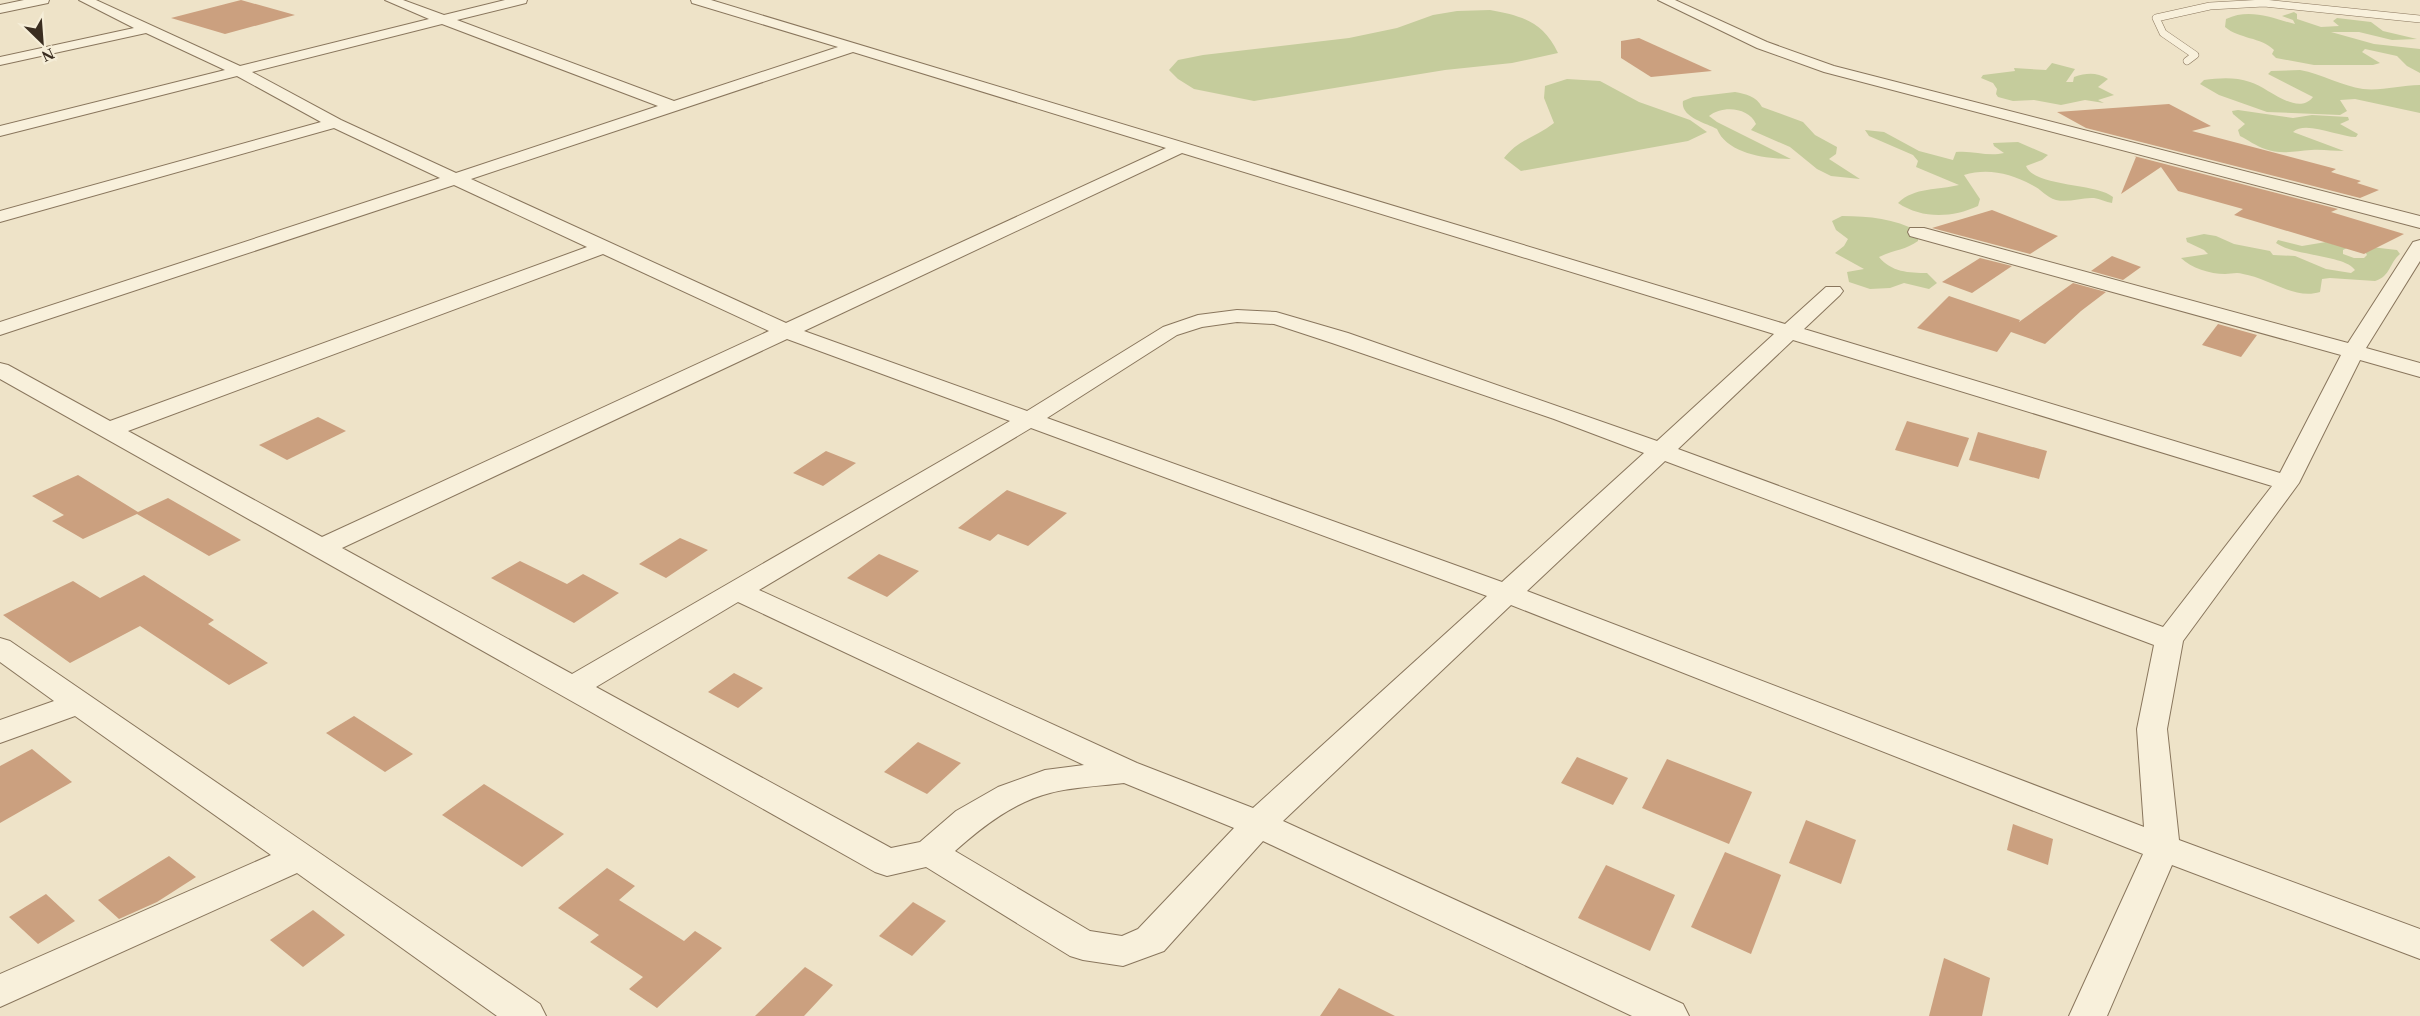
<svg xmlns="http://www.w3.org/2000/svg" width="2420" height="1016" viewBox="0 0 2420 1016" font-family="Georgia,serif">
<rect width="100%" height="100%" fill="#eee3c8"/>
<!-- green -->
<g fill="#c5cc9c">
<path d="M1490 10C1523 16 1543 22 1558 53L1512 63 1445 70 1254 101 1194 89 1178 79 1169 70 1178 60 1203 55 1349 38 1397 28 1433 15 1457 11Z"/>
<path d="M2294 12 2297 14V19L2321 27 2339 26 2333 21 2337 18 2371 22 2383 31 2417 39 2392 40 2359 32H2331L2374 44 2420 49V73L2407 66 2397 56 2365 49 2362 52 2380 63 2373 65H2314L2276 58 2272 54 2274 50C2261 37 2239 39 2225 27L2226 19C2250 8 2271 18 2295 24L2293 20 2282 16Z"/>
<path d="M2052 63 2075 69 2066 82H2073L2074 77C2087 73 2096 72 2108 79L2098 87 2114 95 2098 100 2104 103 2085 100 2061 105 2034 100 2013 101 1998 97 1996 94 1997 89 1993 83 1981 78 1983 75 2015 71 2014 68 2046 70Z"/>
<path d="M2300 70C2322 74 2342 86 2363 89 2382 91 2401 85 2420 85V113L2355 99 2340 100 2347 111 2340 115 2267 112 2219 95 2200 84 2204 80C2220 78 2235 77 2250 82 2268 87 2297 117 2313 97L2268 74 2271 71Z"/>
<path d="M1567 79 1600 81 1639 102 1690 120 1707 132 1688 141 1521 171 1504 158C1518 140 1536 137 1554 123L1544 98 1545 86Z"/>
<path d="M1735 92C1746 94 1756 96 1762 107L1803 122 1815 135 1837 147 1836 154 1829 159 1860 179 1831 176 1817 169 1790 147 1751 130 1756 124C1749 107 1722 105 1709 116L1717 122 1791 159C1767 159 1727 154 1717 129 1706 123 1680 117 1683 101L1693 97Z"/>
<path d="M2238 110 2293 118 2312 115 2348 117 2349 120 2340 124 2358 134 2356 137C2339 137 2305 120 2293 132L2344 151C2333 151 2322 149 2311 150 2295 151 2281 155 2265 149 2256 146 2248 140 2240 136L2238 130 2245 124 2233 114 2232 111Z"/>
<path d="M1865 130 1884 132 1919 151 1953 160 1956 152C1973 150 1987 157 2004 153L1994 146 1993 143 2018 142 2048 155 2042 160 2026 166C2034 187 2097 183 2113 197L2112 203C2106 202 2100 199 2094 198 2082 197 2069 203 2056 200 2046 197 2041 189 2032 185 2010 173 1987 168 1964 175L1980 199 1978 206C1952 218 1922 219 1898 203 1914 187 1939 190 1959 185L1916 167 1918 161 1913 155 1869 136Z"/>
<path d="M1842 216C1870 216 1894 219 1918 231V241C1906 250 1893 250 1879 257 1891 272 1909 273 1927 273L1937 283 1929 289 1904 283 1890 288 1870 289 1849 282 1847 272 1864 269 1835 253 1844 246 1848 239 1836 230 1832 221Z"/>
<path d="M2204 234 2216 236 2234 244 2270 251 2273 255 2295 256 2326 269 2351 273 2355 270C2345 255 2294 256 2276 243L2278 240 2302 246 2326 242 2347 248 2343 250V254L2354 258H2364L2367 255 2362 246 2397 250 2400 254C2389 263 2391 276 2375 281L2330 278 2322 279 2320 292C2294 300 2269 278 2243 274 2237 272 2231 274 2225 274 2210 274 2191 268 2181 258L2208 254 2204 250 2187 242 2186 238Z"/>
</g>
<!-- building -->
<g fill="#cba07f">
<path d="M241 0 295 15 225 34 171 18Z"/>
<path d="M1639 38 1712 71 1651 77 1621 58V41Z"/>
<path d="M2169 104 2211 126 2192 131 2336 169 2331 172 2361 181 2357 183 2379 190 2360 198 2086 128 2057 112Z"/>
<path d="M2134 156 2338 209 2331 212 2404 234 2364 254 2234 215 2243 209 2178 191 2161 167 2121 194 2136 157Z"/>
<path d="M1992 210 2058 236 2030 254 1932 228Z"/>
<path d="M2112 256 2141 267 2123 280 2091 271Z"/>
<path d="M1980 258 2012 266 1972 293 1942 282Z"/>
<path d="M2073 283 2106 292 2081 311 2045 344 2011 332 1997 352 1917 328 1949 296 2020 320 2019 322Z"/>
<path d="M2218 324 2257 335 2241 357 2202 345Z"/>
<path d="M318 417 346 431 287 460 259 445Z"/>
<path d="M1907 421 1969 438 1958 467 1895 450Z"/>
<path d="M1978 432 2047 451 2039 479 1969 460Z"/>
<path d="M826 451 856 463 823 486 793 473Z"/>
<path d="M78 475 138 512 168 498 241 540 209 556 137 514 83 539 52 521 64 515 32 496Z"/>
<path d="M1007 490 1067 513 1028 546 998 534 990 541 958 528Z"/>
<path d="M680 538 708 550 666 578 639 564Z"/>
<path d="M879 554 919 571 887 597 847 578Z"/>
<path d="M520 561 567 584 583 574 619 593 574 623 491 578Z"/>
<path d="M144 575 214 620 208 624 268 663 229 685 140 626 70 663 3 615 73 581 100 598Z"/>
<path d="M734 673 763 688 738 708 708 692Z"/>
<path d="M354 716 413 754 385 772 326 733Z"/>
<path d="M918 742 961 763 927 794 884 772Z"/>
<path d="M32 749 72 782 0 823V766Z"/>
<path d="M1577 757 1628 778 1613 805 1561 783Z"/>
<path d="M1667 759 1752 792 1729 844 1642 808Z"/>
<path d="M484 784 564 834 522 867 442 815Z"/>
<path d="M1806 820 1856 840 1841 884 1789 863Z"/>
<path d="M2013 824 2053 839 2048 865 2007 850Z"/>
<path d="M1725 852 1781 875 1751 954 1691 927Z"/>
<path d="M169 856 196 877 157 902 119 919 98 900Z"/>
<path d="M1606 865 1675 895 1650 951 1578 918Z"/>
<path d="M607 868 635 886 619 900 684 941 695 931 722 948 657 1008 629 989 643 977 590 942 599 935 558 908Z"/>
<path d="M46 894 75 921 38 944 9 917Z"/>
<path d="M913 902 946 921 912 956 879 936Z"/>
<path d="M313 910 345 935 303 967 270 940Z"/>
<path d="M1944 958 1990 978 1982 1016H1929Z"/>
<path d="M805 967 833 985 804 1016H755Z"/>
<path d="M1339 988 1395 1016H1320Z"/>
</g>
<g fill="none" stroke-linecap="round" stroke-linejoin="round">
<defs>
<path id="service" d="M2187 61 2195 55 2163 33 2156 18 2210 6 2264 3 2420 19"/>
<g id="minor">
<path d="M24 0H49L48 3 0 13V5Z"/>
<path d="M79 0H96L240 66 429 19 385 0H403L444 15 505 0H527L526 3 457 20 674 101 838 47 692 3 691 0H711L1785 324 1826 287H1840L1843 291 1840 295 1804 329 2280 473 2341 355 1910 236 1908 232 1910 228H1924L2348 343 2413 242 2420 240V261L2366 348 2420 363V377L2360 360 2299 483 2183 641 2167 729 2179 840 2420 929V959L2172 865 2107 1016H2069L2143 854 1511 605 1283 821 1683 1004 1689 1016H1632L1263 841 1164 951 1123 966 1083 960 1070 956 926 867 887 876 875 872 0 379V363L8 365 110 421 587 247 454 185 0 335V322L440 178 334 128 0 222V211L321 122 237 76 0 136V126L225 70 146 33 0 65V57L134 28ZM442 24 658 106 456 173 341 120 252 72ZM853 52 1166 148 786 323 471 179ZM1182 153 1774 334 1657 441 1348 333 1276 312 1237 310 1198 315 1163 327 1027 411 804 331ZM603 254 769 331 322 537 128 431ZM1237 322 1274 324 1332 343 1554 419 1644 453 1502 582 1047 418 1177 335 1202 327ZM787 339 1010 421 572 674 342 548ZM1793 340 2272 486 2163 627 1678 449ZM1031 428 1487 596 1253 808 1137 763 759 590ZM1665 461 2154 645 2137 729 2144 827 1527 591ZM738 602 1084 765 1045 770 998 787 956 811 920 842 891 848 596 687ZM1124 783 1234 828 1138 929 1122 936 1090 931 955 851C982 827 1014 802 1050 793 1073 787 1100 786 1124 783Z"/>
<path d="M1658 0H1675L1767 42 1834 66 2420 216V228L1824 72 1757 48Z"/>
<path d="M0 638 10 641 540 1004 546 1016H497L297 873 0 1007V974L271 855 75 716 0 743V720L54 701 0 662Z"/>
</g>
</defs>
<!-- service casing -->
<use href="#service" stroke="#89765d" stroke-width="8"/>
<!-- minor casing -->
<use href="#minor" stroke="#89765d" stroke-width="2"/>
<!-- service -->
<use href="#service" stroke="#f8f0db" stroke-width="7"/>
<!-- minor -->
<use href="#minor" fill="#f8f0db" fill-rule="evenodd"/>
</g>
<!-- north arrow -->
<g transform="translate(42 42) rotate(155)" stroke="#f5edd7" stroke-width="4.5" paint-order="stroke">
<path d="M0-4.5L10 22L0 15L-10 22Z" fill="#3a2d20"/>
<text y="-9" font-size="16" font-weight="bold" text-anchor="middle" fill="#3a2d20">N</text>
</g>
</svg>
